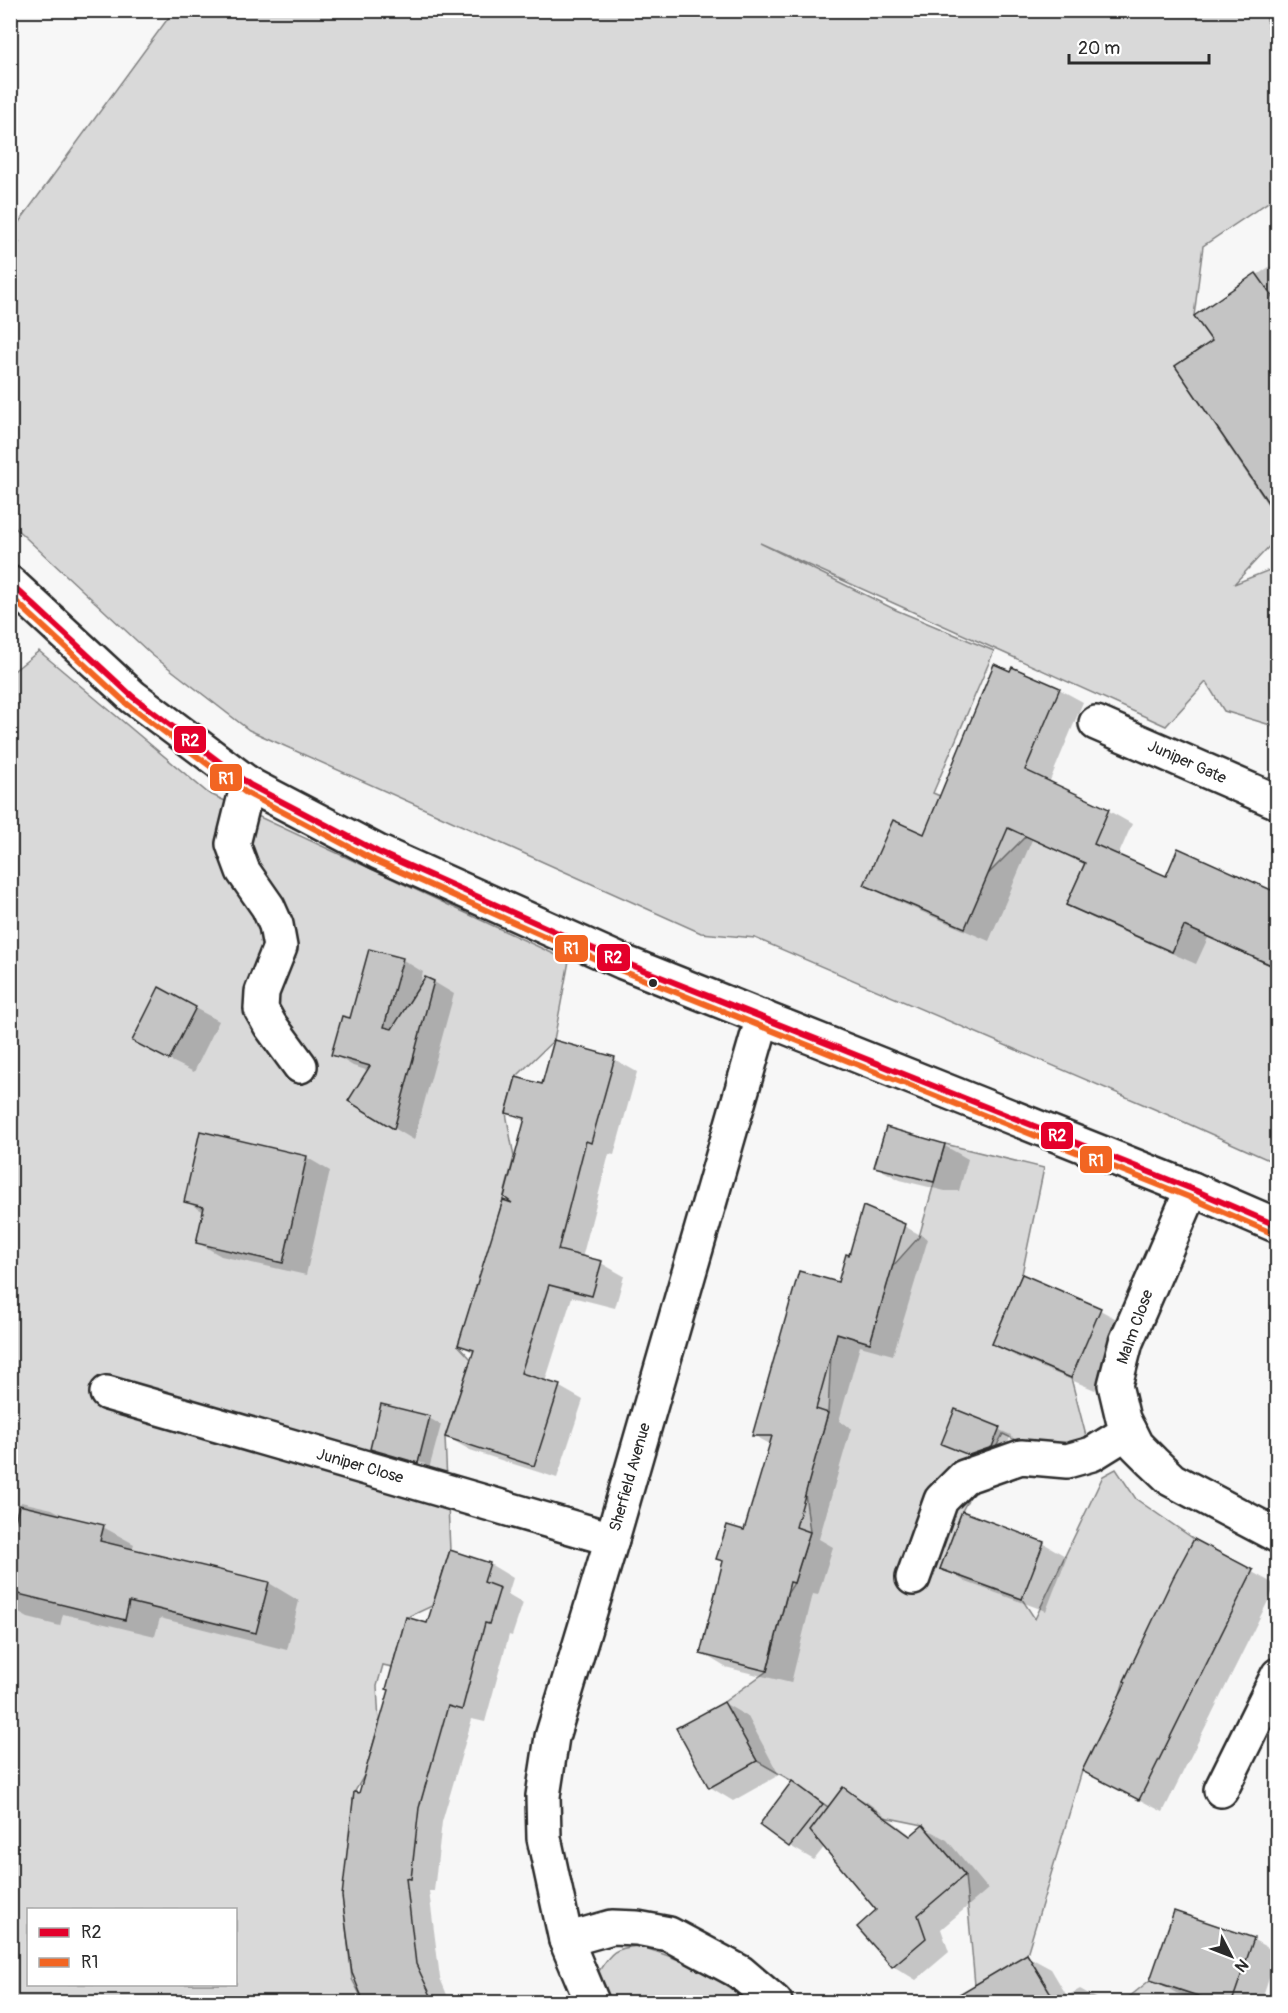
<svg xmlns="http://www.w3.org/2000/svg" width="1288" height="2013" viewBox="0 0 1288 2013" font-family="Pangolin,sans-serif">
<rect width="100%" height="100%" fill="#f7f7f7"/>
<filter id="ink" filterUnits="userSpaceOnUse"><feTurbulence type="fractalNoise" baseFrequency=".0167" numOctaves="2"/><feDisplacementMap in="SourceGraphic" scale="12" xChannelSelector="R" yChannelSelector="G"/><feConvolveMatrix kernelMatrix="1 2 1 2 8 2 1 2 1" color-interpolation-filters="sRGB"/></filter>
<g filter="url(#ink)">
<!-- green -->
<g fill="#d9d9d9" stroke="#828282" stroke-width="1.5" fill-rule="evenodd">
<path d="M169 11H1265L1277 66V196L1203 246 1194 316 1212 341 1175 366 1277 517V538L1234 584 1277 567V727L1224 711 1206 682 1166 726 760 543 896 610 994 651 933 793 966 807 958 859 989 873 1026 836 1085 863 1066 905 1172 952 1184 926 1277 968V1148L1271 1161 1173 1117 755 938 701 933 249 730 152 655 11 524V233L172 13Z"/>
<path d="M39 651 208 793 569 961 554 1040 516 1077 506 1113 514 1157 491 1245 458 1345 471 1359 445 1437 450 1550 432 1606 406 1618 392 1667 383 1665 377 1686 379 1723 365 1774 354 1793 343 1901 352 1979 364 2002H11L10 674ZM28 1910H236V1984H28Z"/>
<path d="M945 1144 1044 1168 1022 1274 992 1344 1071 1378 1086 1436 1064 1454H1045L1003 1434 962 1511 940 1569 1022 1599 1035 1619 1103 1476 1116 1469 1136 1499 1194 1539 1124 1681 1120 1694 1082 1771 1027 1954 975 1985 965 1875 923 1825 884 1817 843 1787 828 1807 792 1781 757 1761 724 1702 767 1671 787 1594 794 1583 810 1532 805 1493 828 1413 831 1354 837 1333 870 1343 892 1267 919 1237Z"/>
<path d="M638 1946C677 1957 718 1975 747 2002H612L599 1971C611 1952 615 1948 638 1946Z"/>
<path d="M1150 1980 1216 2002H1123Z"/>
</g>
<!-- shadow -->
<g fill="#0003" fill-rule="evenodd">
<path d="M10 233 21 242 10 255Z"/>
<path d="M1278 261V514L1214 342 1196 316Z"/>
<path d="M1059 689 1083 702 1049 783 1109 811 1132 824 1118 856 1167 878 1278 895V969L1208 938 1196 964 1092 918 1068 904 1086 865 1032 840 989 941 890 898 866 884 925 836Z"/>
<path d="M370 951 403 960 423 972 419 988 434 982 454 994 414 1140 394 1128 369 1071 353 1066 333 1054 351 1020Z"/>
<path d="M159 989 219 1021 194 1072 157 1054Z"/>
<path d="M614 1059 637 1072 614 1155 609 1154 582 1258 601 1263 624 1276 615 1308 572 1297 545 1382 560 1387 583 1400 557 1478 470 1450 447 1437 474 1353 460 1345 519 1206 525 1122 508 1112 543 1086Z"/>
<path d="M887 1129 945 1146 968 1159 959 1191H945L900 1180 876 1167Z"/>
<path d="M306 1157 330 1171 306 1275 221 1256 197 1242 204 1212 185 1201Z"/>
<path d="M904 1226 928 1239 893 1355 860 1346 839 1421 851 1428 819 1539 833 1547 818 1595 813 1594 791 1683 725 1667 702 1653 745 1532 771 1445 754 1435 840 1284Z"/>
<path d="M1023 1276 1100 1310 1124 1323 1095 1390 1017 1357 993 1344Z"/>
<path d="M956 1411 1011 1435 1004 1453 982 1461 943 1444Z"/>
<path d="M429 1418 441 1425 429 1469 383 1455 372 1449ZM382 1451 425 1464 424 1467 382 1455Z"/>
<path d="M21 1502 52 1509 69 1518 103 1527 134 1544 132 1550 269 1583 299 1601 287 1650 160 1618 155 1636 63 1614 60 1626 28 1618 10 1608V1547Z"/>
<path d="M1195 1541 1276 1585 1163 1812 1084 1771Z"/>
<path d="M1043 1543 1067 1557 1046 1611 966 1582 942 1568Z"/>
<path d="M451 1552 490 1564 513 1578 508 1594 523 1603 512 1636 509 1635 485 1722 472 1719 442 1822 434 1891H429L440 1978 450 2002H366L353 1972 360 1795 428 1625Z"/>
<path d="M724 1703 748 1717 779 1775 733 1801 710 1787Z"/>
<path d="M792 1783 830 1807 843 1789 867 1802 912 1836 923 1827 947 1840 988 1889 941 1929 949 1952 916 1980 893 1966 879 1910 825 1846 814 1860 790 1846 761 1825Z"/>
<path d="M1175 1913 1254 1940 1277 1953 1261 2002H1204L1176 1993 1152 1979Z"/>
<path d="M1027 1956 1051 1969 1067 1996 1080 1989 1103 2002H987L977 1986Z"/>
</g>
<!-- building -->
<g fill="#c4c4c4" stroke="#2b2b2b" stroke-width="1.5">
<path d="M1256 273 1278 304V517L1175 366 1212 341 1194 316Z"/>
<path d="M994 664 1010 671 1012 667 1060 688 1025 770 1109 809 1094 844 1166 876 1178 848 1278 893V968L1184 926 1172 952 1066 905 1085 863 1008 828 965 928 864 885 893 820 924 834Z"/>
<path d="M369 949 403 958 384 1027 392 1029 425 977 434 981 394 1129 348 1101 370 1066 331 1055 342 1016 350 1018Z"/>
<path d="M159 987 196 1007 169 1060 132 1041Z"/>
<path d="M554 1040 615 1057 591 1143 586 1141 558 1250 602 1261 592 1296 549 1285 521 1373 560 1385 534 1466 445 1437 474 1350 458 1345 503 1200 512 1203 504 1197 525 1118 506 1113 516 1077 542 1084Z"/>
<path d="M886 1127 945 1144 934 1182 874 1167Z"/>
<path d="M200 1131 307 1156 283 1263 196 1243 204 1207 184 1202Z"/>
<path d="M863 1206 905 1224 870 1343 837 1333 816 1409 828 1413 796 1527 810 1532 794 1583 790 1582 767 1671 700 1654 723 1561 716 1559 727 1525 744 1530 772 1436H752L799 1271 838 1282 846 1254 849 1255Z"/>
<path d="M1022 1274 1101 1308 1071 1378 992 1344Z"/>
<path d="M381 1404 430 1416 418 1463 370 1449Z"/>
<path d="M955 1409 1000 1427 992 1447 969 1455 941 1444Z"/>
<path d="M19 1505 104 1525 100 1541 269 1582 256 1633 129 1602 125 1620 10 1592V1541Z"/>
<path d="M962 1511 1044 1542 1022 1599 940 1569Z"/>
<path d="M1194 1539 1253 1570 1139 1800 1082 1771 1126 1682 1124 1681 1173 1578Z"/>
<path d="M450 1550 490 1563 484 1582 500 1588 489 1624 485 1623 462 1710 448 1706 419 1808 411 1879 406 1878 416 1964 434 2002H364L352 1973 342 1896 354 1792 359 1793 389 1690 386 1689 406 1617 427 1623Z"/>
<path d="M724 1702 757 1761 709 1788 676 1728Z"/>
<path d="M792 1781 823 1804 789 1847 759 1825Z"/>
<path d="M843 1787 910 1836 923 1825 965 1875 918 1915 926 1938 892 1967 857 1927 876 1910 810 1831Z"/>
<path d="M1174 1911 1254 1938 1232 2002H1216L1150 1980Z"/>
<path d="M1027 1954 1056 2002H946Z"/>
</g>
<g fill="none" stroke-linecap="round" stroke-linejoin="round">
<defs>
<g id="minor">
<path d="M10 583 133 697 250 785 378 852 623 962 1192 1189 1278 1226"/>
<path d="M1096 723 1278 802"/>
<path d="M248 783 233 844 243 871 268 907 276 925 280 947 262 992 261 1009 270 1025 300 1066"/>
<path d="M1192 1189 1126 1342 1115 1385 1123 1419 1136 1445 1153 1462 1172 1480 1278 1536"/>
<path d="M107 1393 612 1539"/>
<path d="M913 1578 941 1500 964 1477 1021 1457 1067 1461 1092 1454 1129 1431"/>
<path d="M1221 1790 1278 1675"/>
<path d="M566 1940 612 1927 637 1928 669 1934 740 1972 775 2002"/>
<path d="M592 2002 566 1940 544 1838 543 1796 552 1737 612 1539 763 1017"/>
</g>
</defs>
<!-- minor casing -->
<use href="#minor" stroke="#2b2b2b" stroke-width="38"/>
<!-- minor -->
<use href="#minor" stroke="#fff" stroke-width="33"/>
<defs>
<path id="bus-1" d="M10 583 133 697 250 785 378 852 623 962 1192 1189 1278 1226"/>
<path id="bus-2" d="M10 596 127 704 245 792 374 860 620 970 1189 1197 1274 1234"/>
</defs>
<!-- bus-1 casing -->
<use href="#bus-1" stroke="#fff" stroke-width="10"/>
<!-- bus-2 casing -->
<use href="#bus-2" stroke="#fff" stroke-width="10"/>
<!-- bus-1 -->
<use href="#bus-1" stroke="#e4002b" stroke-width="6"/>
<!-- bus-2 -->
<use href="#bus-2" stroke="#f26522" stroke-width="6"/>
</g>
</g>
<!-- markers -->
<circle fill="#2b2b2b" stroke="#fff" stroke-width="2" cx="653" cy="983" r="5"/>
<g text-anchor="middle" dominant-baseline="central" stroke-width="4.5" stroke-linejoin="round" paint-order="stroke">
<!-- street labels -->
<g font-size="16" fill="#2b2b2b" stroke="#fff">
<text transform="translate(1187 762) rotate(24)">Juniper Gate</text>
<text transform="translate(1135 1327) rotate(-70)">Malm Close</text>
<text transform="translate(360 1466) rotate(16)">Juniper Close</text>
<text transform="translate(630 1477) rotate(-74)">Sherfield Avenue</text>
</g>
</g>
<g stroke="#fff" stroke-width="2">
<rect x="173" y="725" width="34" height="29" rx="6" fill="#e4002b"/>
<rect x="209" y="763" width="34" height="29" rx="6" fill="#f26522"/>
<rect x="554" y="934" width="35" height="29" rx="6" fill="#f26522"/>
<rect x="596" y="943" width="35" height="29" rx="6" fill="#e4002b"/>
<rect x="1040" y="1121" width="34" height="29" rx="6" fill="#e4002b"/>
<rect x="1079" y="1145" width="34" height="29" rx="6" fill="#f26522"/>
</g>
<g font-size="16" text-anchor="middle" font-weight="bold" fill="#fff">
<text x="190" y="746">R2</text>
<text x="226" y="784">R1</text>
<text x="571" y="954">R1</text>
<text x="613" y="963">R2</text>
<text x="1057" y="1141">R2</text>
<text x="1096" y="1166">R1</text>
</g>
<!-- margin -->
<rect width="1288" height="2013" fill="none" stroke="#fff" stroke-width="36"/>
<rect x="18" y="18" width="1252" height="1977" fill="none" stroke="#2b2b2b" stroke-width="2" filter="url(#ink)"/>
<!-- legend -->
<rect x="27" y="1908" width="210" height="78" fill="#ffffff" stroke="#aaaaaa" stroke-width="1.5"/>
<rect x="39" y="1928" width="30" height="9" fill="#e4002b" stroke="#aaaaaa" stroke-width="1.5"/>
<text x="81" y="1938" font-size="18" fill="#2b2b2b">R2</text>
<rect x="39" y="1958" width="30" height="9" fill="#f26522" stroke="#aaaaaa" stroke-width="1.5"/>
<text x="81" y="1968" font-size="18" fill="#2b2b2b">R1</text>
<!-- north arrow -->
<g transform="translate(1231 1956) rotate(132)" stroke="#ffffff" stroke-width="4.5" paint-order="stroke">
<path d="M0-4.5L10 22L0 15L-10 22Z" fill="#2b2b2b"/>
<text y="-9" font-size="16" font-weight="bold" text-anchor="middle" fill="#2b2b2b">N</text>
</g>
<!-- scale -->
<path d="M1069 54v9h140v-9" fill="none" stroke="#2b2b2b" stroke-width="3"/>
<text x="1078" y="54" font-size="18" fill="#2b2b2b" stroke="#ffffff" stroke-width="4.5" paint-order="stroke">20 m</text>
</svg>
